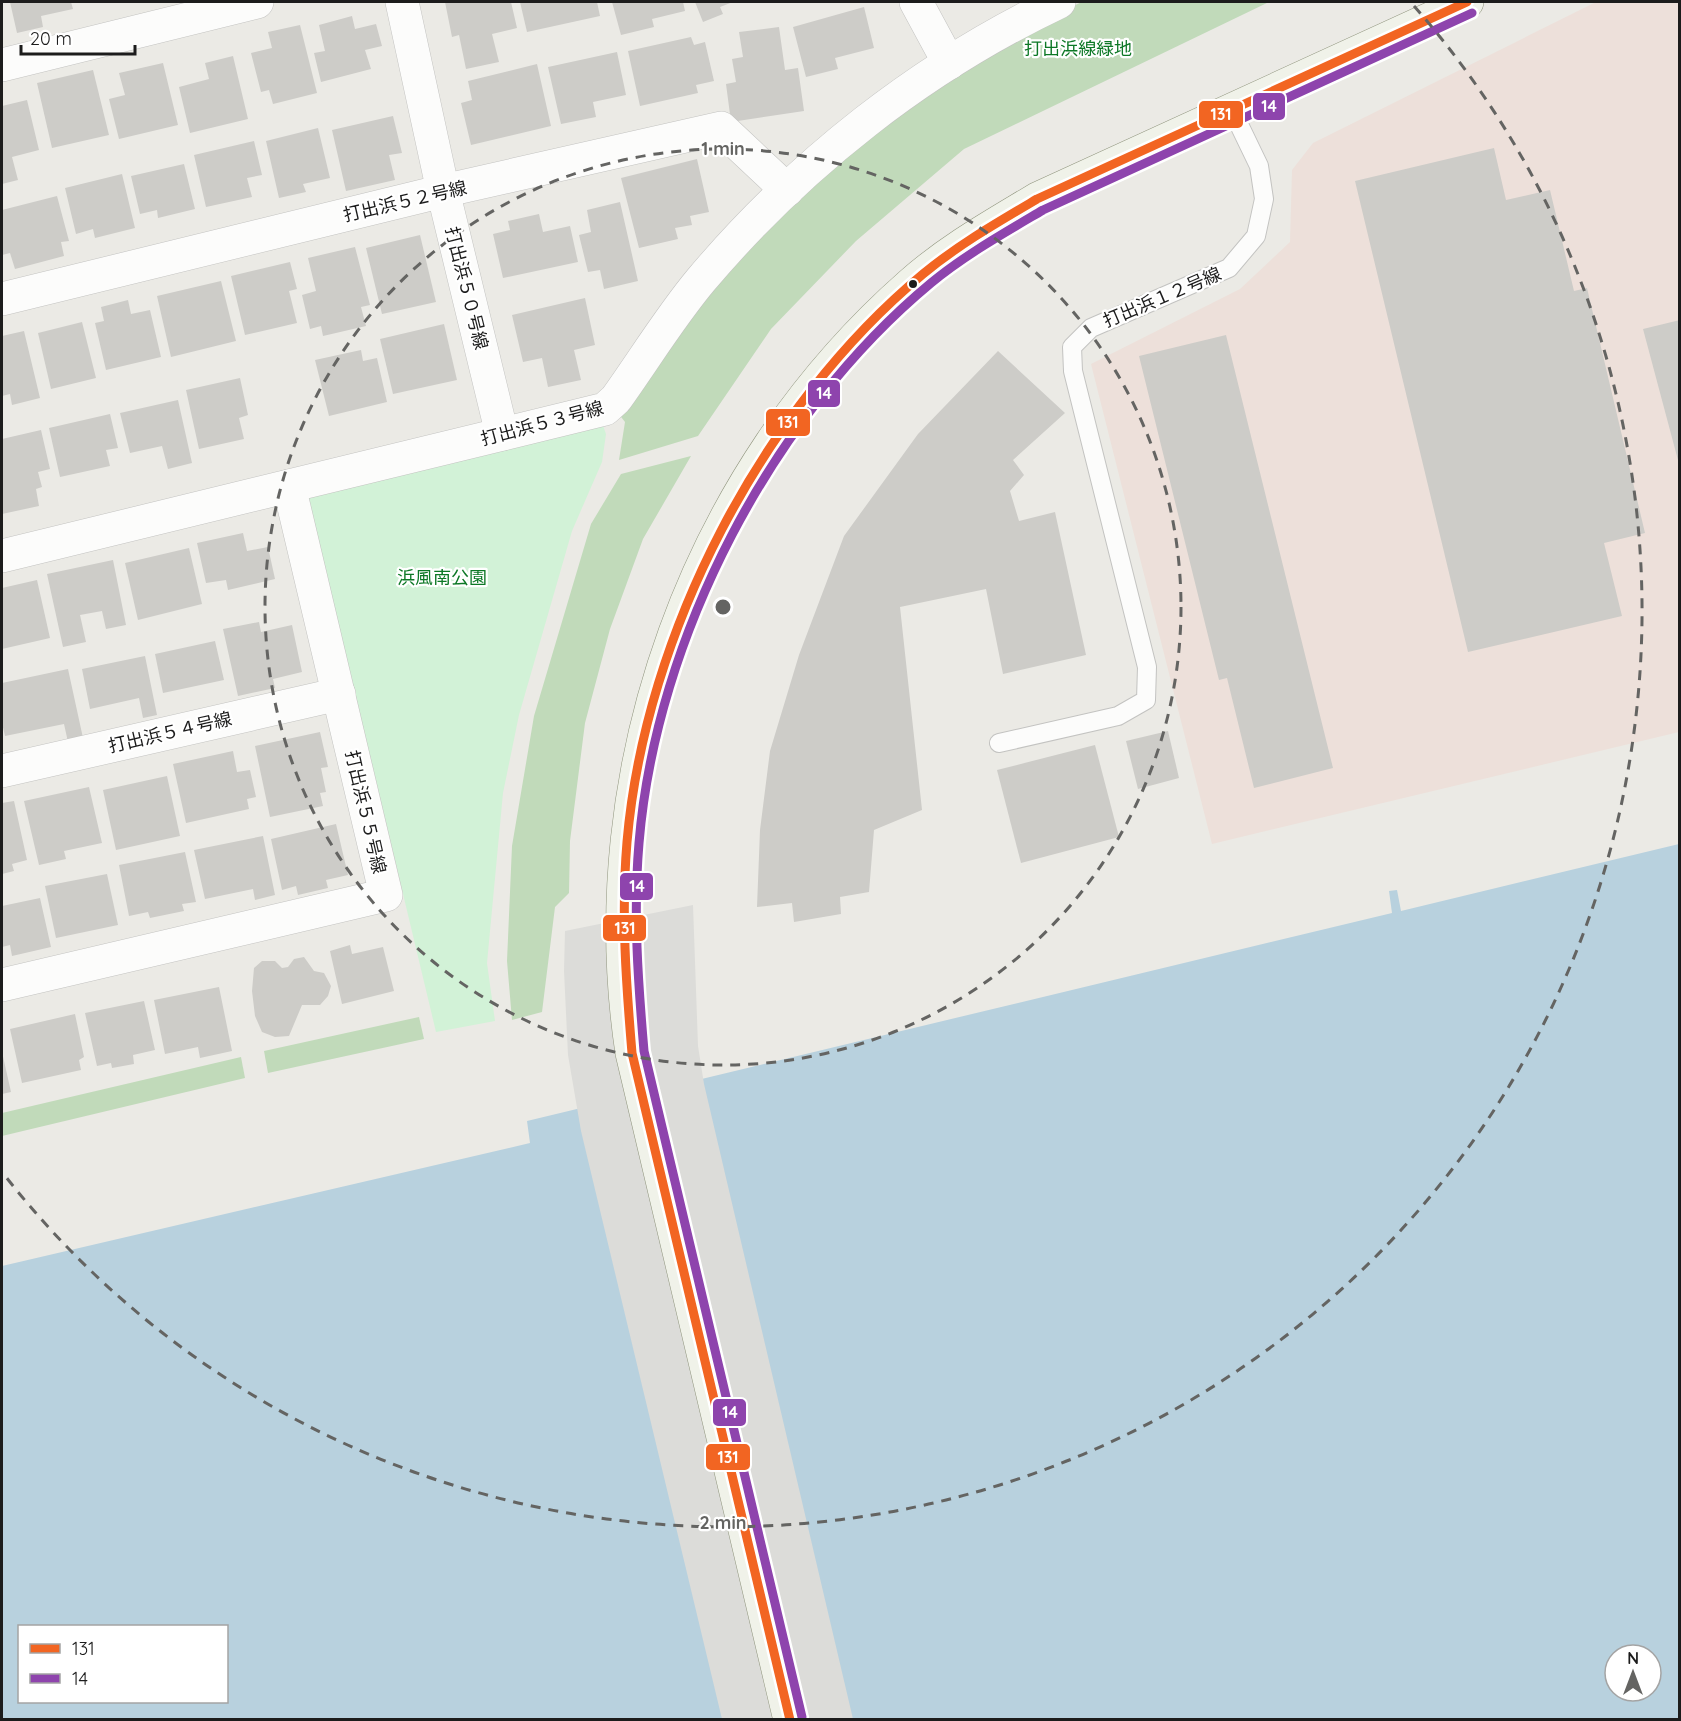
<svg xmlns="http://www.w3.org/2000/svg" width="1681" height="1721" viewBox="0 0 1681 1721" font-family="Quicksand,'Noto Sans JP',sans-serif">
<rect width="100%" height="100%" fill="#ebeae5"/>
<!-- commercial -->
<path fill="#ede0da" d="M1596 2H1679V732L1212 844 1091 364 1240 289 1290 242 1292 170 1313 143Z"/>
<!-- forest -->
<g fill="#c1daba">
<path d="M1082 2H1269L964 149 856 241 771 329 698 436 619 460 625 422 618 413 714 284 780 211 879 125 1042 20Z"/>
<path d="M691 456 643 539 610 629 585 723 570 841 569 893 555 907 542 1012 512 1020 507 961 512 846 534 716 591 524 621 474Z"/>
<path d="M419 1017 424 1039 268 1073 264 1051Z"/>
<path d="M241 1057 245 1078 2 1136V1113Z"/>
</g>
<!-- park -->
<path fill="#d2f2d7" d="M601 420 606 434 602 462 572 531 519 715 503 793 487 963 495 1021 436 1032 308 496Z"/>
<!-- water -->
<path fill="#b8d1de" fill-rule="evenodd" d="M1679 844V1719H2V1266L530 1143 527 1121 1392 913 1389 891 1397 890 1401 911ZM20 1626H226V1702H20ZM1615 1655H1651V1691H1615Z"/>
<!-- pier -->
<path fill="#dcdcd9" d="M693 905 698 1046 704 1084 853 1719H722L581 1131 568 1055 564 971 565 931Z"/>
<!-- building -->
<g fill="#cdccc8">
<path d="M10 2H71L73 9 41 16 43 27 17 33Z"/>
<path d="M445 2H511L517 28 492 34 499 62 466 69 459 35 452 37Z"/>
<path d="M520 2H597L600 16 527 32Z"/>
<path d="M612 2H683L685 11 652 19 654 27 621 35Z"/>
<path d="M695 2H733L720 7 723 14 703 22Z"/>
<path d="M864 7 874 48 835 58 838 69 806 77 793 27Z"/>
<path d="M352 16 355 29 376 24 382 46 365 50 371 69 321 82 314 53 325 51 319 25Z"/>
<path d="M300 25 317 93 273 104 269 90 261 92 251 53 272 48 268 32Z"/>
<path d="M779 27 785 70 798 68 804 111 731 122 726 84 736 82 732 59 743 57 739 32Z"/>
<path d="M691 37 694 45 705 42 714 81 696 85 698 93 640 106 628 51Z"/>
<path d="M617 52 626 95 593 102 596 117 561 124 548 67Z"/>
<path d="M233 56 248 119 190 133 179 87 209 79 205 63Z"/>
<path d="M163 63 178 125 119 139 109 99 125 95 119 73Z"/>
<path d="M537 64 551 126 471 145 461 103 472 100 468 81Z"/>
<path d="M93 70 109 135 52 148 37 83Z"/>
<path d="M27 100 39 150 12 157 18 180 2 184V106Z"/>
<path d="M393 116 402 153 389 155 395 180 346 191 332 130Z"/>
<path d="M318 128 330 178 303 184 306 192 279 198 266 141Z"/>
<path d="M254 141 262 175 247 178 252 197 206 207 194 155Z"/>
<path d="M1494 148 1506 200 1550 190 1574 291 1587 288 1645 533 1604 543 1622 616 1468 652 1355 181Z"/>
<path d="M697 159 709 212 690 216 692 225 675 228 678 239 639 248 621 178Z"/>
<path d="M184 164 195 209 158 218 157 210 140 214 131 176Z"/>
<path d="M122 174 135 228 95 238 93 229 76 234 65 188Z"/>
<path d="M57 196 69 241 61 242 64 256 15 269 10 253 2 255V210Z"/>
<path d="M620 202 638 281 604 289 600 270 588 272 579 235 591 232 587 210Z"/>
<path d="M539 214 543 232 570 226 578 262 503 278 493 234 510 230 508 221Z"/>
<path d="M420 235 436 302 382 314 366 248Z"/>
<path d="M355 247 370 305 361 307 366 326 323 336 321 326 310 329 302 295 316 291 308 258Z"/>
<path d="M290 262 297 289 289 291 297 323 245 335 231 276Z"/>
<path d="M221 281 236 341 171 357 157 296Z"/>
<path d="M585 298 595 345 574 350 581 380 548 387 542 358 523 362 512 315Z"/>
<path d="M128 300 131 314 150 310 161 357 106 370 95 323 104 321 101 307Z"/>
<path d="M1680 320V464H1679L1643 329Z"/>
<path d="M82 322 96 378 51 389 38 333Z"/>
<path d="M444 324 457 380 393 394 380 339Z"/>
<path d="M24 331 40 398 12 405 10 394 2 396V336Z"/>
<path d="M1226 335 1333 768 1254 788 1227 678 1219 680 1139 356Z"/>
<path d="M361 350 363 361 377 358 387 402 329 416 315 360Z"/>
<path d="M998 351 1065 413 1013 460 1024 475 1010 491 1019 521 1055 512 1086 655 1003 674 986 589 900 607 922 810 874 830 869 892 840 897 841 914 794 922 792 903 757 907 760 830 770 751 799 655 844 536 918 434Z"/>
<path d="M240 378 248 415 239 418 244 439 199 449 186 390Z"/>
<path d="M178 400 192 463 168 469 162 446 130 453 120 413Z"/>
<path d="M110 414 118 448 106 450 110 466 60 477 49 428Z"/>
<path d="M41 430 50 469 38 472 42 487 36 489 39 506 2 514V439Z"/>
<path d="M243 533 247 551 268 547 275 579 228 590 226 580 206 583 197 543Z"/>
<path d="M189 548 202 604 138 620 125 563Z"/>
<path d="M113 560 126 625 106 629 102 611 80 615 86 642 63 647 47 574Z"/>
<path d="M37 580 50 638 2 649V588Z"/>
<path d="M259 622 261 632 292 625 302 672 273 679 275 688 238 696 223 629Z"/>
<path d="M215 641 224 680 163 693 155 654Z"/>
<path d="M145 656 157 715 143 718 139 698 90 709 82 669Z"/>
<path d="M68 669 83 738 68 742 64 724 5 736 2 723V683Z"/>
<path d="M1168 731 1179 778 1138 789 1126 741Z"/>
<path d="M320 732 328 767 321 768 326 792 320 793 323 806 270 817 255 746Z"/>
<path d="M1095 745 1119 837 1021 863 997 770Z"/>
<path d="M233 751 237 772 250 770 256 797 247 799 249 809 186 823 173 764Z"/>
<path d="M167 776 180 836 116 850 103 790Z"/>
<path d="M89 787 102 843 64 851 66 859 39 865 24 801Z"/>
<path d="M14 801 27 860 12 864 14 871 2 874V803Z"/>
<path d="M336 824 348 875 326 880 328 888 298 895 296 886 282 890 271 839Z"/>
<path d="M263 836 275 895 255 900 253 889 205 899 194 850Z"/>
<path d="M185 852 196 902 182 904 184 911 150 918 148 912 129 916 119 865Z"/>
<path d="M107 874 118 925 56 938 45 886Z"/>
<path d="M40 898 51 947 12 956 10 945 2 947V906Z"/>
<path d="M350 945 352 954 383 947 394 991 342 1004 330 951Z"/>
<path d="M304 957 314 971 324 973 331 986 328 996 320 1005H302L289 1036 275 1037 262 1032 255 1016 252 991 254 968 262 961H275L282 968 288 967 294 959Z"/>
<path d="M219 987 232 1051 200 1058 198 1047 165 1054 154 1000Z"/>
<path d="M144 1001 155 1050 133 1055 134 1064 112 1068 111 1063 97 1066 85 1013Z"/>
<path d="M75 1014 84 1057 79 1060 81 1070 22 1083 10 1029Z"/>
<path d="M2 1052 11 1092 2 1094Z"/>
</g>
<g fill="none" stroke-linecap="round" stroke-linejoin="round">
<defs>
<path id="lane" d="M999 743 1118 716 1146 700 1147 667 1073 371 1072 347 1091 328 1229 268 1256 236 1264 199 1259 166 1232 110"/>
<g id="street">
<path d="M402 2 443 191 502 434"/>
<path d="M916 2 949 63"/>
<path d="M2 65 257 2"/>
<path d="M2 299 443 191 721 128 787 190"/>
<path d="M2 556 605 409 616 399C644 360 670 317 701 280 799 164 922 67 1059 2"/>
<path d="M2 771 339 694"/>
<path d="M2 985 386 895 289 486"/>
</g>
<path id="secondary" d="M790 1720 632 1053C589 770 696 473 911 284 949 250 994 225 1037 199L1467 2"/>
</defs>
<!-- lane casing -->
<use href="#lane" stroke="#c3c3c1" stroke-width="20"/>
<!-- street casing -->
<use href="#street" stroke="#c3c3c1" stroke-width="34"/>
<!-- secondary casing -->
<use href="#secondary" stroke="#8f947d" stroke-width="34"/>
<!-- lane -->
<use href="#lane" stroke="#fcfcfb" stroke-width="18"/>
<!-- street -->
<use href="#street" stroke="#fcfcfb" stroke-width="33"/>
<!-- secondary -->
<use href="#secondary" stroke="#f0f2e9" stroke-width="33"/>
<defs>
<path id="bus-1" d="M790 1720 632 1053C626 982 621 913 627 842 645 633 763 407 923 274 958 245 998 222 1037 199L1467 2"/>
<path id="bus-2" d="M802 1717 644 1051C638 981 633 913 639 843 656 637 772 415 931 283 965 255 1004 233 1043 210L1472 13"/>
</defs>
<!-- bus-1 casing -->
<use href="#bus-1" stroke="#fff" stroke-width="14"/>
<!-- bus-2 casing -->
<use href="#bus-2" stroke="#fff" stroke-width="14"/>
<!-- bus-1 -->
<use href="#bus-1" stroke="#f26522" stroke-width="9"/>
<!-- bus-2 -->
<use href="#bus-2" stroke="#8e44ad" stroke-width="9"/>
</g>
<!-- distance rings -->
<g fill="none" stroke="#646462" stroke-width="3" stroke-dasharray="10 8">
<circle cx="723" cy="607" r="458"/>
<path d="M1414 6A916 916 0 1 1 6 1177"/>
</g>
<!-- markers -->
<circle fill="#1c1c1c" stroke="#fff" stroke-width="2" cx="913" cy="284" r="5"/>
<g text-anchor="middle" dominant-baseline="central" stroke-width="4.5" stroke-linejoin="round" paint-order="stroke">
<!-- park labels -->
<g font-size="18" fill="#0d7826" stroke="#fff">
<text x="1078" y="48">打出浜線緑地</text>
<text x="442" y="577">浜風南公園</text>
</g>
<!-- street labels -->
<g font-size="18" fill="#1c1c1c" stroke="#fff">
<text transform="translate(405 201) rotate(-13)">打出浜５２号線</text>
<text transform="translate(467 288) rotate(76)">打出浜５０号線</text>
<text transform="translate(1162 297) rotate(-23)">打出浜１２号線</text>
<text transform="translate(542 423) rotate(-15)">打出浜５３号線</text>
<text transform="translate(170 732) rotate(-13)">打出浜５４号線</text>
<text transform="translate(366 812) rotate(77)">打出浜５５号線</text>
</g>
</g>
<circle cx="723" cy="607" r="9" fill="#646462" stroke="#fff" stroke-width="3"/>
<g font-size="18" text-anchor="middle" font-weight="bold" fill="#646462" stroke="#fff" stroke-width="4.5" stroke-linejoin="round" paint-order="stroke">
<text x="723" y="155">1 min</text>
<text x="723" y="1529">2 min</text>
</g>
<g stroke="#fff" stroke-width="2">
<rect x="1252" y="92" width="34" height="29" rx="6" fill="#8e44ad"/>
<rect x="1198" y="100" width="46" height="29" rx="6" fill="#f26522"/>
<rect x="807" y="379" width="34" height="29" rx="6" fill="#8e44ad"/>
<rect x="765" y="408" width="46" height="29" rx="6" fill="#f26522"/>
<rect x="619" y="872" width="35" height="29" rx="6" fill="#8e44ad"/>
<rect x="602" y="914" width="45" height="28" rx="6" fill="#f26522"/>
<rect x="712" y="1398" width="35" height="29" rx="6" fill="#8e44ad"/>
<rect x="705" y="1443" width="46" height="28" rx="6" fill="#f26522"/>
</g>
<g font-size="16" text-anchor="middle" font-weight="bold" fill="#fff">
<text x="1269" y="112">14</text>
<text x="1221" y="120">131</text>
<text x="824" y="399">14</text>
<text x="788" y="428">131</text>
<text x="637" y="892">14</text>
<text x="625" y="934">131</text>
<text x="730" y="1418">14</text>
<text x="728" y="1463">131</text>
</g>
<!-- border -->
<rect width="1681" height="1721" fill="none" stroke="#1c1c1c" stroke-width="6"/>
<!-- legend -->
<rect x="18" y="1625" width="210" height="78" fill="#ffffff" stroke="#a4a4a4" stroke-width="1.5"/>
<rect x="30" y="1644" width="30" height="9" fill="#f26522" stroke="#a4a4a4" stroke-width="1.5"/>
<text x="72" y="1655" font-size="18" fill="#1c1c1c">131</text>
<rect x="30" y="1674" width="30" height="9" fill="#8e44ad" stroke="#a4a4a4" stroke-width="1.5"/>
<text x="72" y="1685" font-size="18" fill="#1c1c1c">14</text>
<!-- north arrow -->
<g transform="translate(1633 1673)"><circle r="28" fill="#ffffff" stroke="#a4a4a4" stroke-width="1.5"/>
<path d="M0-4.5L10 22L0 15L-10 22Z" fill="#646462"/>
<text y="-9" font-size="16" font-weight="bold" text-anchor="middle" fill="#1c1c1c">N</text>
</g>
<!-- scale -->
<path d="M21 45v9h114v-9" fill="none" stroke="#1c1c1c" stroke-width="3"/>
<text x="30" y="45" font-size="18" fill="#1c1c1c" stroke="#ffffff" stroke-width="4.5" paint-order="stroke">20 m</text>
</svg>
